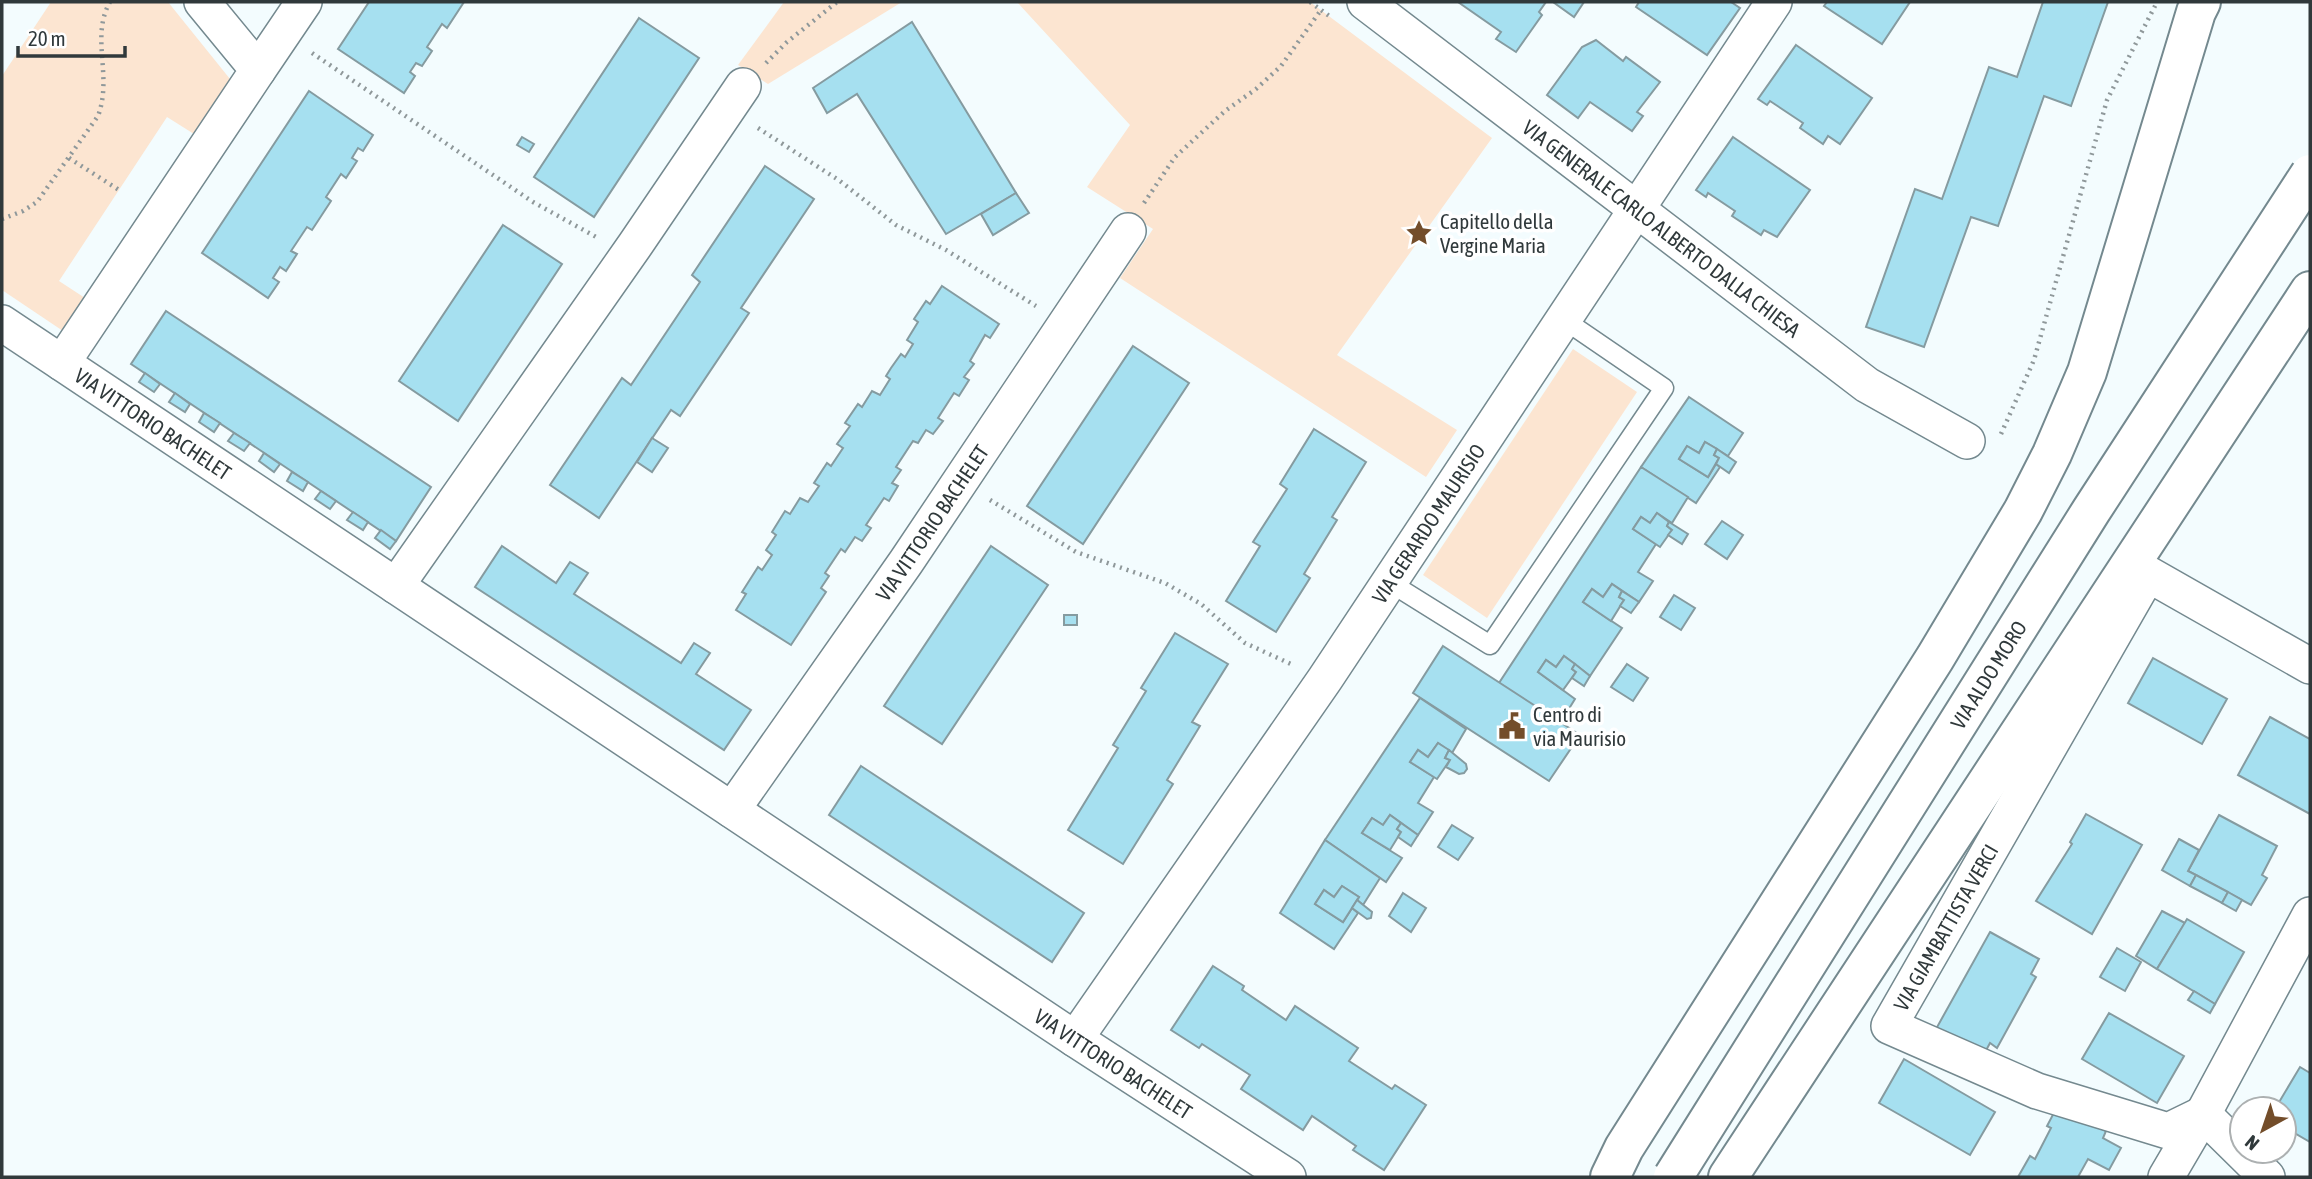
<svg xmlns="http://www.w3.org/2000/svg" width="2312" height="1179" viewBox="0 0 2312 1179" font-family="'Asap Condensed',sans-serif">
<rect width="100%" height="100%" fill="#f3fcfe"/>
<!-- green -->
<g fill="#fce5d1">
<path d="M51 2H168L230 79 194 134 167 117 59 281 85 298 63 331 2 290V76Z"/>
<path d="M784 2H902L768 84 738 65Z"/>
<path d="M1017 2H1310L1492 138 1337 355 1457 430 1426 477 1120 278 1153 229 1087 187 1130 125Z"/>
<path d="M1573 349 1637 392 1487 618 1423 575Z"/>
</g>
<!-- building -->
<g fill="#a6e0f0" stroke="#859ba0" stroke-width="2">
<path d="M369 2H464L447 28 442 24 427 47 432 51 422 66 416 63 410 72 415 76 404 93 338 49Z"/>
<path d="M1458 2H1546L1539 12 1542 15 1516 52 1496 39 1501 32Z"/>
<path d="M1553 2H1584L1574 17Z"/>
<path d="M1639 2H1731L1740 8 1707 55 1636 7Z"/>
<path d="M1827 2H1910L1882 44 1824 6Z"/>
<path d="M2043 2H2108L2071 106 2044 96 1998 226 1971 217 1924 347 1866 327 1915 189 1942 199 1989 67 2017 77Z"/>
<path d="M639 18 699 58 594 217 534 177Z"/>
<path d="M912 22 1016 193 946 234 857 94 827 113 813 88Z"/>
<path d="M1596 40 1623 61 1626 57 1660 82 1637 112 1643 116 1632 131 1590 102 1578 118 1547 95 1582 47Z"/>
<path d="M1796 45 1872 98 1840 144 1828 136 1823 144 1800 128 1803 123 1770 101 1767 105 1758 99Z"/>
<path d="M309 91 373 135 363 151 358 148 352 158 357 161 346 178 341 174 326 197 331 201 312 230 307 227 291 251 297 254 286 271 280 267 273 278 279 282 268 298 202 253Z"/>
<path d="M522 137 534 144 529 152 517 145Z"/>
<path d="M1733 137 1810 190 1777 237 1764 230 1761 235 1732 216 1735 211 1708 193 1706 197 1696 190Z"/>
<path d="M765 166 814 199 741 308 749 313 680 416 671 410 599 518 550 485 622 378 631 385 700 282 692 275Z"/>
<path d="M1016 193 1029 213 993 235 981 214Z"/>
<path d="M503 225 562 264 458 421 399 381Z"/>
<path d="M942 286 999 324 990 338 985 335 970 361 974 364 964 377 969 380 959 396 954 393 938 418 943 421 933 434 926 430 918 443 913 441 896 467 901 470 892 483 898 486 889 501 884 498 866 525 871 528 862 541 855 537 845 552 841 549 825 573 829 576 821 588 826 592 791 645 736 610 746 594 742 592 758 567 762 570 772 555 766 550 776 535 772 532 785 511 790 514 800 498 808 502 819 486 814 483 827 463 831 466 843 448 837 444 850 426 845 423 858 404 862 407 872 391 880 395 890 379 886 376 891 368 901 354 905 357 913 344 907 340 918 322 914 319 926 301 930 304Z"/>
<path d="M166 311 431 487 396 541 131 364Z"/>
<path d="M1133 346 1189 383 1083 544 1027 506Z"/>
<path d="M145 373 160 384 154 392 139 382Z"/>
<path d="M175 393 190 404 185 412 169 402Z"/>
<path d="M1689 397 1743 433 1728 456 1705 442 1699 453 1687 446 1679 459 1708 477 1716 464 1720 467 1696 503 1641 467Z"/>
<path d="M204 413 220 423 214 432 199 422Z"/>
<path d="M1314 429 1366 462 1332 517 1337 520 1304 574 1310 578 1276 632 1226 601 1260 546 1253 542 1287 489 1280 484Z"/>
<path d="M234 433 250 443 244 451 228 441Z"/>
<path d="M652 438 668 448 652 472 637 462Z"/>
<path d="M1705 442 1717 449 1714 455 1719 458 1708 477 1679 459 1687 446 1699 453Z"/>
<path d="M1717 449 1736 462 1729 473 1716 464 1719 458 1714 455Z"/>
<path d="M264 453 280 464 274 472 259 461Z"/>
<path d="M1641 467 1688 497 1672 523 1657 513 1650 523 1641 517 1633 529 1656 544 1638 572 1653 581 1639 602 1612 584 1603 597 1592 589 1583 602 1622 628 1590 676 1564 656 1556 667 1546 660 1538 672 1575 699 1560 723 1499 683Z"/>
<path d="M292 472 308 482 303 491 287 481Z"/>
<path d="M321 491 336 501 330 509 315 499Z"/>
<path d="M353 512 368 522 363 530 347 520Z"/>
<path d="M1657 513 1669 522 1667 526 1672 530 1660 547 1633 529 1641 517 1650 523Z"/>
<path d="M1722 521 1743 535 1727 559 1705 544Z"/>
<path d="M1669 522 1688 534 1682 544 1668 535 1672 530 1667 526Z"/>
<path d="M381 530 396 541 390 549 375 538Z"/>
<path d="M502 546 556 583 570 562 588 573 574 594 681 663 694 643 710 653 696 674 751 710 724 750 475 587Z"/>
<path d="M991 546 1048 585 942 744 884 706Z"/>
<path d="M1612 584 1622 591 1619 597 1624 600 1611 621 1583 602 1592 589 1603 597Z"/>
<path d="M1622 591 1639 602 1631 613 1620 606 1624 600 1619 597Z"/>
<path d="M1674 595 1695 608 1681 630 1660 617Z"/>
<rect x="1064" y="615" width="13" height="10"/>
<path d="M1175 633 1228 664 1192 722 1200 726 1167 780 1173 784 1123 864 1068 830 1118 748 1113 745 1146 691 1141 688Z"/>
<path d="M1443 646 1580 735 1549 781 1413 693Z"/>
<path d="M1564 656 1575 664 1572 669 1576 672 1563 690 1538 672 1546 660 1556 667Z"/>
<path d="M2153 658 2227 699 2202 744 2128 703Z"/>
<path d="M1575 664 1590 676 1584 686 1572 678 1576 672 1572 669Z"/>
<path d="M1627 664 1648 678 1633 701 1611 687Z"/>
<path d="M1420 698 1466 729 1452 753 1438 743 1428 757 1418 750 1410 762 1434 777 1418 803 1433 812 1418 835 1390 815 1383 825 1372 818 1362 833 1402 858 1386 882 1325 840Z"/>
<path d="M2270 717 2310 739V814L2238 775Z"/>
<path d="M1438 743 1449 750 1445 758 1450 760 1437 779 1410 762 1418 750 1428 757Z"/>
<path d="M1449 750 1466 764 1467 769 1464 773 1459 774 1446 767 1450 760 1445 758Z"/>
<path d="M861 766 1084 913 1052 962 829 815Z"/>
<path d="M2086 814 2142 845 2092 934 2036 901 2072 844 2070 842Z"/>
<path d="M1390 815 1401 823 1397 829 1401 832 1390 850 1362 833 1372 818 1383 825Z"/>
<path d="M2219 815 2277 846 2262 875 2267 878 2251 905 2188 871Z"/>
<path d="M1401 823 1418 835 1411 846 1398 837 1401 832 1397 829Z"/>
<path d="M1452 825 1473 838 1458 860 1438 847Z"/>
<path d="M2179 839 2199 850 2188 871 2196 875 2190 886 2162 870Z"/>
<path d="M1325 840 1380 878 1363 905 1357 900 1359 897 1342 886 1334 897 1324 890 1315 904 1343 922 1352 908 1358 913 1334 949 1280 913Z"/>
<path d="M2196 875 2228 892 2222 903 2190 886Z"/>
<path d="M1342 886 1359 897 1343 922 1315 904 1324 890 1334 897Z"/>
<path d="M2228 892 2242 900 2236 911 2222 903Z"/>
<path d="M1403 893 1426 908 1411 932 1389 916Z"/>
<path d="M1357 900 1372 912 1371 918 1367 919 1352 908Z"/>
<path d="M2162 911 2185 923 2157 969 2136 956Z"/>
<path d="M2187 919 2244 952 2215 1004 2157 969Z"/>
<path d="M1990 932 2039 959 2031 974 2036 977 1997 1048 1990 1043 1983 1056 1936 1029Z"/>
<path d="M2117 948 2141 962 2125 991 2100 977Z"/>
<path d="M1213 966 1244 986 1242 990 1286 1020 1295 1006 1358 1048 1349 1061 1392 1089 1395 1085 1426 1105 1384 1170 1353 1150 1356 1146 1312 1116 1303 1130 1241 1089 1250 1075 1202 1044 1199 1048 1171 1030Z"/>
<path d="M2194 991 2215 1004 2210 1013 2188 1000Z"/>
<path d="M2109 1013 2184 1056 2157 1103 2082 1059Z"/>
<path d="M1904 1059 1995 1112 1970 1155 1879 1103Z"/>
<path d="M2300 1067 2310 1073V1142L2284 1127V1109H2275Z"/>
<path d="M2058 1105 2106 1131 2103 1138 2121 1148 2109 1170 2088 1159 2078 1177H2018L2030 1156 2035 1159 2051 1128 2047 1126Z"/>
</g>
<g fill="none" stroke-linecap="round" stroke-linejoin="round">
<defs>
<path id="service" d="M1389 582 1490 645 1664 388 1563 319"/>
<g id="minor">
<path id="s1" d="M202 2 258 70 62 363 1075 1039 1288 1177"/>
<path id="s2" d="M1365 2 1867 385 1967 441"/>
<path d="M258 70 304 2"/>
<path d="M2 323 62 363"/>
<path d="M396 586 635 245 743 86"/>
<path id="s3" d="M732 810 906 562 1128 231"/>
<path id="s4" d="M1075 1039 1325 679 1774 2"/>
<path d="M2166 1177 2203 1114 2310 915"/>
<path id="s5" d="M2267 1177 2203 1114 2168 1131 2037 1091 1889 1026 2148 574 2310 666"/>
</g>
<g id="primary">
<path d="M1610 1177 1624 1148 1935 658 2023 511 2052 454 2087 372 2196 12 2201 2"/>
<path d="M1728 1177 2310 291"/>
</g>
</defs>
<!-- service casing -->
<use href="#service" stroke="#74898f" stroke-width="21"/>
<!-- minor casing -->
<use href="#minor" stroke="#74898f" stroke-width="38"/>
<!-- primary casing -->
<use href="#primary" stroke="#74898f" stroke-width="42"/>
<!-- path -->
<g stroke="#8f989a" stroke-width="4.5" stroke-dasharray="2 5" stroke-linecap="butt">
<path d="M1310 2 1332 18"/>
<path d="M312 53 533 202 598 238"/>
<path d="M766 63 787 42 837 2"/>
<path d="M758 128 840 181 896 225 946 250 1036 306"/>
<path d="M69 158 119 190"/>
<path d="M1144 203 1175 157 1225 111 1256 89 1281 66 1321 10"/>
<path d="M2 219 23 211 37 202 98 116C113 76 90 37 110 2"/>
<path d="M2001 434 2034 360 2107 100 2157 2"/>
<path d="M990 500 1076 552 1165 583 1201 604 1245 643 1293 665"/>
</g>
<!-- service -->
<use href="#service" stroke="#fff" stroke-width="18"/>
<!-- minor -->
<use href="#minor" stroke="#fff" stroke-width="35"/>
<!-- primary -->
<use href="#primary" stroke="#fff" stroke-width="38"/>
<defs>
<g id="primary-bridge">
<path id="s6" d="M1673 1177 2091 511 2310 174"/>
</g>
</defs>
<!-- primary-bridge casing -->
<use href="#primary-bridge" stroke="#74898f" stroke-width="42" stroke-linecap="butt"/>
<!-- primary-bridge -->
<use href="#primary-bridge" stroke="#fff" stroke-width="38"/>
</g>
<!-- icons -->
<defs>
<symbol id="sight-bare" viewBox="-9 -9 18 18"><path d="M0-6L1.8-2.2L6-1.7L2.9 1.2L3.7 5.4L0 3.3L-3.7 5.4L-2.9 1.2L-6-1.7L-1.8-2.2Z" fill="#734d2a" stroke="#fff" stroke-width="2.5" paint-order="stroke"/></symbol>
<symbol id="civic-bare" viewBox="-9 -9 18 18"><path d="M-.6-6.5H3V-4.5H.6V-3L4-1V1h2V6H-6V1h2V-1L-.6-3ZM-1.2 2.5V6h2.4V2.5Z" fill="#734d2a" stroke="#fff" stroke-width="2.5" paint-order="stroke"/></symbol>
</defs>
<g fill-rule="evenodd">
<use href="#sight-bare" x="1400" y="214" width="38" height="38"/>
<use href="#civic-bare" x="1493" y="707" width="38" height="38"/>
</g>
<g text-anchor="middle" dominant-baseline="central" stroke-width="7" stroke-linejoin="round" paint-order="stroke">
<!-- poi labels -->
<g font-size="21" fill="#30393b" stroke="#fff" text-anchor="start">
<text x="1440" y="221">Capitello della<tspan x="1440" dy="24">Vergine Maria</tspan></text>
<text x="1533" y="714">Centro di<tspan x="1533" dy="24">via Maurisio</tspan></text>
</g>
<!-- street labels -->
<g font-size="21" fill="#30393b" stroke="#fff">
<text stroke="none"><textPath href="#s2" startOffset="373">VIA GENERALE CARLO ALBERTO DALLA CHIESA</textPath></text>
<text stroke="none"><textPath href="#s1" startOffset="550">VIA VITTORIO BACHELET</textPath></text>
<text stroke="none"><textPath href="#s3" startOffset="350">VIA VITTORIO BACHELET</textPath></text>
<text stroke="none"><textPath href="#s4" startOffset="625">VIA GERARDO MAURISIO</textPath></text>
<text stroke="none"><textPath href="#s6" startOffset="593">VIA ALDO MORO</textPath></text>
<text stroke="none"><textPath href="#s5" startOffset="541">VIA GIAMBATTISTA VERCI</textPath></text>
<text stroke="none"><textPath href="#s1" startOffset="1704">VIA VITTORIO BACHELET</textPath></text>
</g>
</g>
<!-- border -->
<rect width="2312" height="1179" fill="none" stroke="#30393b" stroke-width="7"/>
<!-- north arrow -->
<g transform="translate(2263 1130) rotate(220)"><circle r="33" fill="#ffffff" stroke="#acb0b1" stroke-width="2"/>
<path d="M0-5L12 26L0 18L-12 26Z" fill="#734d2a"/>
<text y="-10" font-size="19" font-weight="bold" text-anchor="middle" fill="#30393b">N</text>
</g>
<!-- scale -->
<path d="M18 46v10h107v-10" fill="none" stroke="#30393b" stroke-width="3.5"/>
<text x="28" y="46" font-size="21" fill="#30393b" stroke="#ffffff" stroke-width="5" paint-order="stroke">20 m</text>
</svg>
